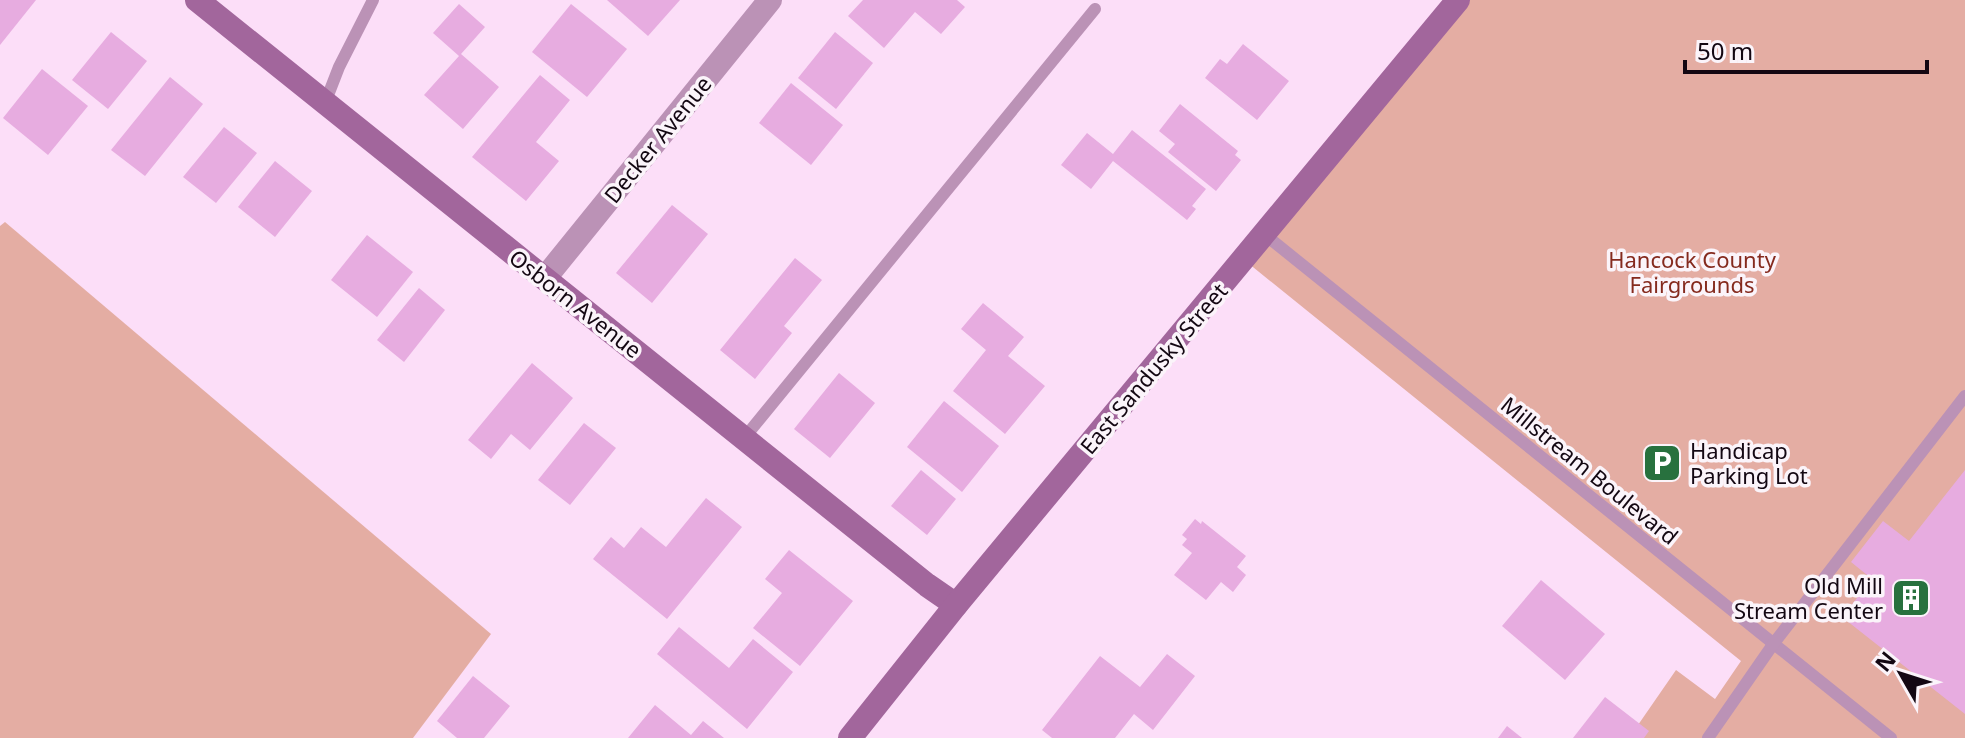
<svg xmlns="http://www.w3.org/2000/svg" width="1965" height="738" viewBox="0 0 1965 738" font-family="'Noto Sans',sans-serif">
<rect width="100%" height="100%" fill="#fcdef8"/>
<!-- green -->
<g fill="#e4ada3">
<path d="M1457 0H1965V738H1629L1676 670 1715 699 1741 661 1243 259Z"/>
<path d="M5 222 491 634 413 738H0V226Z"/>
</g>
<!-- building -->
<g fill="#e7ace0">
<path d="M0 0H36L0 45Z"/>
<path d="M607 0H680L648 36Z"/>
<path d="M863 0H957L965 7 941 34 915 12 884 48 848 16Z"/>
<path d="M459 4 485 27 461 54 499 87 463 129 424 95 459 56 433 33Z"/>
<path d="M571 4 627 49 587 97 532 52Z"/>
<path d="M111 32 147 61 108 109 72 80Z"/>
<path d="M835 32 873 63 836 109 798 78Z"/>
<path d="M1243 44 1289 81 1257 120 1205 78 1220 59 1227 64Z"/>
<path d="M42 69 88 106 48 155 3 118Z"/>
<path d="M540 75 570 100 536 142 559 161 526 201 472 157Z"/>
<path d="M170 77 203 104 145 176 111 150Z"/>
<path d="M791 83 843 125 811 165 759 123Z"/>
<path d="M1180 104 1238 151 1235 155 1241 160 1216 191 1168 152 1175 144 1159 131Z"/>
<path d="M224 127 257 153 216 203 183 177Z"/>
<path d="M1132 130 1206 189 1192 206 1196 209 1187 220 1113 161 1091 189 1061 165 1087 133 1113 154Z"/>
<path d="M275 161 312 191 275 237 238 207Z"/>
<path d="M672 205 708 234 652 303 616 273Z"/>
<path d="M367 235 413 272 377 317 331 280Z"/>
<path d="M795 258 822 280 784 326 792 333 755 379 720 350Z"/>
<path d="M419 288 445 310 404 362 377 340Z"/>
<path d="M983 303 1024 337 1008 356 1045 386 1005 434 953 391 986 350 961 329Z"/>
<path d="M532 363 573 398 530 450 511 434 491 459 468 440Z"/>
<path d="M839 373 875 403 830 458 794 429Z"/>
<path d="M944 401 999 446 962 492 907 447Z"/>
<path d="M584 423 616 448 570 505 538 480Z"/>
<path d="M921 470 956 499 927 535 891 506Z"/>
<path d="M1965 470V714L1842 617 1872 579 1851 562 1883 521 1909 541Z"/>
<path d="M706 498 742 527 667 619 593 559 611 537 624 548 641 527 666 547Z"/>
<path d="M1195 519 1201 524 1202 521 1246 556 1237 567 1246 575 1233 592 1221 582 1206 600 1174 575 1192 553 1182 545 1187 539 1182 535Z"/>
<path d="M789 550 853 601 800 666 753 628 782 593 765 579Z"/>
<path d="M1541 580 1605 634 1565 680 1502 626Z"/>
<path d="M679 627 729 668 753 639 793 672 747 729 657 654Z"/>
<path d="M1167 654 1195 676 1153 730 1134 714 1115 738H1052L1042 730 1100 656 1140 687Z"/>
<path d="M473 676 510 706 484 738H457L437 721Z"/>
<path d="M1605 697 1649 731 1644 738H1573Z"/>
<path d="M655 705 691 735 703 721 724 738H628Z"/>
<path d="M1507 726 1522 738H1498Z"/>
</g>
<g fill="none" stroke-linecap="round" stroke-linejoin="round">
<!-- lane -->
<g stroke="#bb92b6" stroke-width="12">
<path d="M325 103 339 67 373 0"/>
<path d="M1264 234 1891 738"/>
<path d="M745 437 1095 9"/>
<path d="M1708 738 1774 643 1965 396"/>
</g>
<!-- street -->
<path stroke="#bb92b6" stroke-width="24" d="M545 278 770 0"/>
<!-- secondary -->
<g stroke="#a2669c" stroke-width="24">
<path d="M197 0 927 585 956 605"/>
<path d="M850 738 956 605 1458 0"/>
</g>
</g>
<!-- icons -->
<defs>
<symbol id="parking-square" viewBox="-11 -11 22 22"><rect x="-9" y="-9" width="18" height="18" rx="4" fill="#28713e" stroke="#fbf4fa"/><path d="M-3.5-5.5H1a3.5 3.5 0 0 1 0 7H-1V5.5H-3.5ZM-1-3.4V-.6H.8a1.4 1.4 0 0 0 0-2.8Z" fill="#fff"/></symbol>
<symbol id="building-square" viewBox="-11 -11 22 22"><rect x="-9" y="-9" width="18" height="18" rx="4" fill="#28713e" stroke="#fbf4fa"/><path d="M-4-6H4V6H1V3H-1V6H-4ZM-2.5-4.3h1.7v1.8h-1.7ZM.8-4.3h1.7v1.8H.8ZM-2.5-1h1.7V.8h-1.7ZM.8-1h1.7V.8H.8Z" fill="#fff"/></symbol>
</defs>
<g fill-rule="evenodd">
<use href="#parking-square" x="1640" y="441" width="44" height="44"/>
<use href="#building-square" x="1889" y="576" width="44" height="44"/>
</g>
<g text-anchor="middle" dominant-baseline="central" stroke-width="7" stroke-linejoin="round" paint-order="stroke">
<!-- street labels -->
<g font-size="22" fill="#130712" stroke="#fbf4fa">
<text transform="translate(657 139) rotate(-51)">Decker Avenue</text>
<text transform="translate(576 303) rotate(38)">Osborn Avenue</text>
<text transform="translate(1153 368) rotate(-50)">East Sandusky Street</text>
<text transform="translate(1590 470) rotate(39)">Millstream Boulevard</text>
</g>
<!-- park labels -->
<g font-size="22" fill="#852a1e" stroke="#fbf4fa">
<text x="1692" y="259">Hancock County<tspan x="1692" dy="25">Fairgrounds</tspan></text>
</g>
<!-- poi labels -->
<g font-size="22" fill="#130712" stroke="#fbf4fa" text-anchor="start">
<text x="1690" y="450">Handicap<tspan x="1690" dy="25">Parking Lot</tspan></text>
<text x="1883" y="585" text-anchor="end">Old Mill<tspan x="1883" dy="25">Stream Center</tspan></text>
</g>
</g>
<!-- north arrow -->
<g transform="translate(1901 674) rotate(309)" stroke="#fbf4fa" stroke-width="6" paint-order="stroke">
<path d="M0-6L14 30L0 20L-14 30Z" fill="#130712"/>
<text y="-12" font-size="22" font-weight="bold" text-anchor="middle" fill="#130712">N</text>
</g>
<!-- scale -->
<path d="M1685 60v12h242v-12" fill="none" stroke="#130712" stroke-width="4"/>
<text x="1697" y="60" font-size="24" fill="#130712" stroke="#fbf4fa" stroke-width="6" paint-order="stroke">50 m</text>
</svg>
